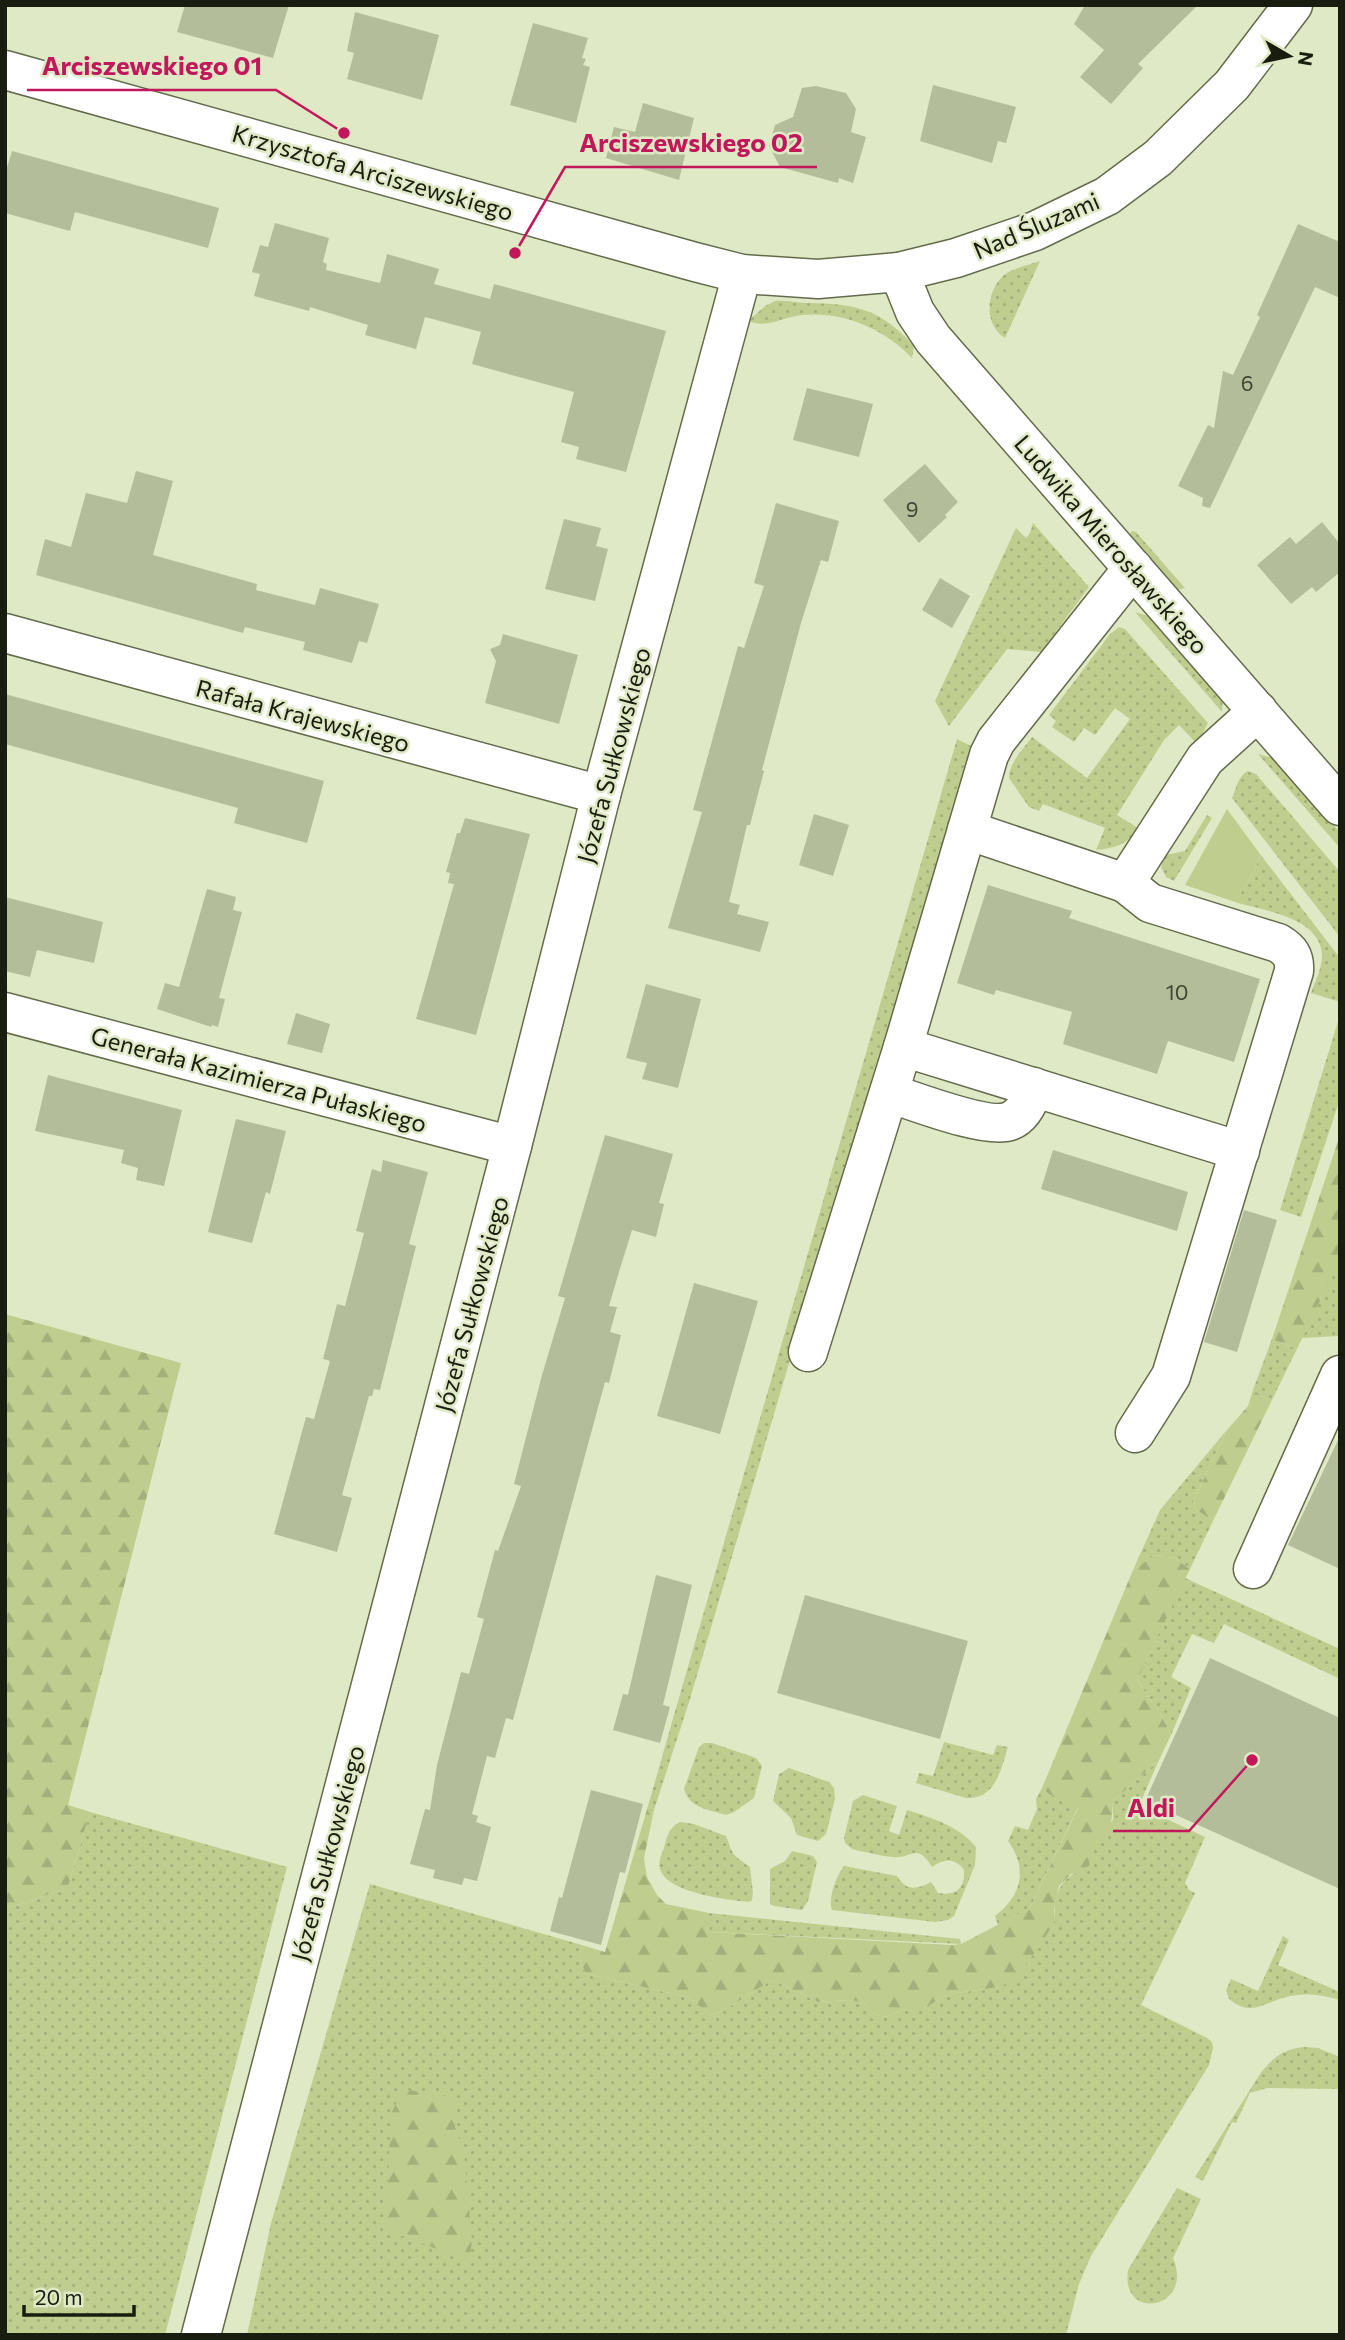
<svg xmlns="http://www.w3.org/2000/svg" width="1345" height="2340" viewBox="0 0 1345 2340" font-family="Commissioner,sans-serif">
<defs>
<pattern id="grass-dots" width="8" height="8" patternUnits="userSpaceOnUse" patternTransform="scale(1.75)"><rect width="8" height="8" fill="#bfce8f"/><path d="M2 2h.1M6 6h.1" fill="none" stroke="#a4b07a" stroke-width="1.8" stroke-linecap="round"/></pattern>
<pattern id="forest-firs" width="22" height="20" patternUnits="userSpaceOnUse" patternTransform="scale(1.75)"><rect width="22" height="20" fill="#bfce8f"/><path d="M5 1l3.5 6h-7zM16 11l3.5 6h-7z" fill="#a4b07a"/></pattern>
</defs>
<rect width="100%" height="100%" fill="#e0e9c5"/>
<!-- grass -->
<g fill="url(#grass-dots)">
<path d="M1040 261 1005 338C983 324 986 291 1004 275 1013 268 1029 265 1040 261Z"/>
<path d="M775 301C786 300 797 303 807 303 857 304 879 308 914 346L912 358C885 329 843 311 802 315 783 317 767 329 748 321L765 306Z"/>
<path d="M1033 523 1089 587 1041 652 1007 649 949 726 935 701 1016 528 1026 538 1030 533Z"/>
<path d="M1132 531 1136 532 1185 588 1177 590 1129 536Z"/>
<path d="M1135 612 1149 616 1223 698 1222 712Z"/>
<path d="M1119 627 1125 629 1208 723 1197 744 1179 725 1164 740 1117 815 1138 828C1128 845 1114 848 1096 850L1105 828 1043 804 1039 811 1029 807 1009 778C1009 763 1023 749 1032 737L1087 778 1130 719 1115 708 1095 735 1084 728 1074 742 1052 727 1056 721 1049 715 1110 634Z"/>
<path d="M957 739 971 746 690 1699 654 1810 648 1806 674 1715Z"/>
<path d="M1258 754 1273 758 1340 832V848Z"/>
<path d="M1248 771 1256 774 1340 872V937L1232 798C1236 789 1238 776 1248 771Z"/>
<path d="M1207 815 1212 818 1174 881 1166 877 1161 867 1165 855 1185 851Z"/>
<path d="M1260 854 1340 958V1002L1311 993C1315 982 1322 968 1322 956 1321 917 1264 911 1235 902L1255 870Z"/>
<path d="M1340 1015V1099L1301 1217 1280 1210Z"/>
<path d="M1340 1257V1336L1302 1338Z"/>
<path d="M1273 1336 1276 1341 1297 1349 1271 1402 1253 1390Z"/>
<path d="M1226 1431 1193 1502 1195 1509 1213 1521 1190 1569 1174 1558 1155 1555 1133 1570 1160 1510Z"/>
<path d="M1185 1578 1340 1649V1679L1224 1624 1214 1643 1192 1634 1171 1677 1191 1688 1171 1735 1160 1713 1137 1680Z"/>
<path d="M944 1742 993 1755 997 1745 1008 1747C1001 1770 995 1800 966 1798L916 1783 919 1773 933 1776Z"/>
<path d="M704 1743H712L756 1758 762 1766 754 1798 734 1812 726 1815C709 1810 689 1808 684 1789L699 1747Z"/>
<path d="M1159 1760 1139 1806 1205 1837 1185 1883 1189 1890 1195 1893 1141 2005 1207 2038 1212 2042 1213 2048 1209 2065 1091 2256 1079 2284 1066 2335H247L271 2223 370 1884 582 1945 579 1958 586 1974 687 1997 711 2015C734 2007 751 1991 773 1980L818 2002 850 2000 864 2003 874 2014 886 2017 907 2008H925L948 1994 1000 1987 1055 1920C1053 1889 1062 1878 1088 1866L1091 1849 1113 1820V1801Z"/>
<path d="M789 1768 829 1782 834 1788 835 1799 826 1834 818 1841 797 1835 791 1818 773 1801 779 1774Z"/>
<path d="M1042 1788 1050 1794 1078 1807 1030 1908 998 1925 995 1916C1022 1895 1028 1869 1008 1841L1015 1826 1028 1830 1037 1809 1036 1799Z"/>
<path d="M863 1795 897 1806 889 1831 899 1835 907 1810C932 1818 959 1826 976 1847L975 1865 954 1916 948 1920 935 1922 832 1910C828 1898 836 1876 844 1866L897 1876C906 1891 916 1890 931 1882L938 1893C956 1896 965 1889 964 1870 954 1857 944 1859 932 1867 916 1841 911 1860 893 1857 879 1856 866 1852 852 1849L845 1843 844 1838 853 1801Z"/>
<path d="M90 1812 287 1867 165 2335H5V1908L29 1902 68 1887Z"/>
<path d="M680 1822 694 1824 726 1836C734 1857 732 1854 750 1867L753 1893 752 1900 749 1902C728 1900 667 1893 660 1869 658 1862 661 1855 664 1848 667 1837 668 1828 680 1822Z"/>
<path d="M792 1851 813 1856 817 1862 808 1901 802 1910 774 1906 770 1904V1869L785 1861Z"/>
<path d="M709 1913 960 1939 961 1944 709 1932Z"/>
<path d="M1283 1936 1289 1940 1278 1965 1340 1992V2000C1324 1995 1307 1993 1291 1996 1266 2000 1253 2019 1229 1999L1226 1990 1231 1979 1258 1991Z"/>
<path d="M1304 2047 1318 2048 1340 2057V2089L1267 2088 1250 2093 1236 2123 1232 2122 1203 2181 1195 2177 1260 2074C1272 2058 1283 2049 1304 2047Z"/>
<path d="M1177 2188 1201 2199 1173 2258C1195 2309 1120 2323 1128 2270Z"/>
</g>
<!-- forest -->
<g fill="url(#forest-firs)">
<path d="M1340 1135V1259L1297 1349 1276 1341 1273 1336Z"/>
<path d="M5 1314 181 1363 68 1805 90 1812 68 1887 29 1902 5 1908Z"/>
<path d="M1253 1390 1271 1402 1213 1521 1195 1509 1193 1502 1226 1431 1248 1406Z"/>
<path d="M1155 1555 1174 1558 1190 1569 1137 1680 1160 1713 1171 1735 1159 1760 1113 1801C1112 1825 1111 1835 1091 1849L1089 1866 1070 1875 1059 1886 1054 1909 1055 1920 1042 1943 1016 1978 1000 1987 948 1994 925 2008H907L886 2017 874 2014 864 2003 850 2000 818 2002 773 1980C751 1991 734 2007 711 2015L687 1997 586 1974 579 1958 582 1945 605 1952 648 1806 654 1810 644 1858 647 1877 657 1895 666 1904 709 1913 710 1932 952 1945 961 1944 1030 1908 1078 1808 1049 1794 1042 1788 1133 1570Z"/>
<path d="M408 2090 452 2097 458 2105 455 2127 464 2152 472 2242 469 2261 394 2233 386 2222 391 2114 400 2095Z"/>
</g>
<!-- garden -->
<path fill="#bfce8f" d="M1227 809 1260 854 1255 870 1235 902 1185 885Z"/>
<!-- building -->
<g fill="#b4bd9a">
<path d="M185 5H289L273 58 177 32Z"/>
<path d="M1085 5H1198L1138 64 1143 68 1111 104 1080 77 1104 50 1074 24Z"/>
<path d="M355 12 439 35 422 100 347 79 354 53 347 51Z"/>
<path d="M533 23 588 38 582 58 586 59 583 65 590 67 576 123 510 105Z"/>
<path d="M933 85 1016 107 1006 143 998 141 992 163 920 141Z"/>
<path d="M816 86 846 93 856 109 851 132 866 137 853 183 839 178 838 183 780 167 769 146 775 125 793 117 802 88Z"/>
<path d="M643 103 694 118 679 180 606 158 614 127 635 132Z"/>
<path d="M12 151 219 208 208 248 75 212 70 231 5 213V174Z"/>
<path d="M275 223 329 238 323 262 327 264 326 270 380 283 387 254 439 269 434 284 490 299 494 284 666 331 626 472 576 459 579 447 561 442 574 392 472 364 481 332 425 317 416 349 365 335 368 325 310 307 309 311 254 296 260 274 252 272 260 245 268 247Z"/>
<path d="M1298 224 1340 242V298L1315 287 1210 508 1202 506 1203 498 1178 486 1208 425 1214 428 1223 371 1233 375 1260 317 1257 315Z"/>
<path d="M807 388 873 404 859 457 793 440Z"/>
<path d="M925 464 958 502 945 515 947 517 919 543 883 500Z"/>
<path d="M136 471 173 481 153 555 257 584 256 590 315 605 320 588 379 604 367 643 359 641 352 663 303 650 305 642 245 627 243 633 36 575 45 539 71 547 86 493 127 503Z"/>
<path d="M776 503 839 521 828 562 821 560 801 623 762 770 764 771 750 825H747L729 902 740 905 737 914 769 922 760 952 668 928 702 812 693 810 738 646 744 648 764 586 754 583Z"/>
<path d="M564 519 601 528 596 546 608 549 595 601 545 589Z"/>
<path d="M1322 522 1340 544V572L1316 592 1312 587 1291 604 1257 565 1290 537 1296 544Z"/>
<path d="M940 578 970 596 952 628 922 610Z"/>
<path d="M503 634 578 655 559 724 485 703 496 661 490 649 500 645Z"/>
<path d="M5 694 324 781 307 843 234 823 238 808 5 744Z"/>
<path d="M814 814 849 825 833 876 799 865Z"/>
<path d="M465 818 530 834 476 1035 416 1019 454 884 448 883 450 873 446 872 457 833H460Z"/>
<path d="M988 885 1072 911 1069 918 1260 979 1234 1062 1168 1041 1157 1074 1063 1044 1072 1012 996 990 994 995 957 983Z"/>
<path d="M207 889 236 897 233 910 242 912 219 998 225 999 218 1027 212 1025 211 1027 157 1009 165 983 179 987Z"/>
<path d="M5 897 103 922 94 963 37 950 30 977 5 971Z"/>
<path d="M646 984 701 999 678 1088 642 1079 647 1063 626 1058Z"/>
<path d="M296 1013 330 1024 322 1053 287 1044Z"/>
<path d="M48 1075 182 1110 164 1186 136 1180 138 1168 121 1163 124 1150 35 1131Z"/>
<path d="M236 1119 286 1131 270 1194 266 1192 252 1243 208 1232Z"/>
<path d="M605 1135 673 1154 659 1203 664 1204 656 1237 632 1230 619 1272 609 1306 617 1307 610 1332 621 1335 609 1383 605 1382 513 1720 506 1718 495 1758 487 1756 472 1814 478 1816 476 1822 491 1827 477 1881 464 1878 462 1885 433 1878 435 1870 410 1864 425 1809 430 1810 437 1765 461 1672 469 1674 484 1619 477 1617 495 1550 498 1551 521 1486 514 1484 542 1375 565 1298 558 1296Z"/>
<path d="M1053 1150 1188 1192 1177 1231 1041 1189Z"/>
<path d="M383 1160 428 1172 409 1244 416 1246 380 1390 374 1389 372 1396H369L342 1495 352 1498 337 1552 274 1534 306 1417 314 1419 330 1361 323 1359 337 1304 345 1306 364 1233 356 1231 372 1169 381 1172Z"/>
<path d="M1244 1210 1277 1220 1237 1352 1204 1342Z"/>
<path d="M694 1283 758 1301 720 1434 657 1416Z"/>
<path d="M1340 1436V1569L1288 1545Z"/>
<path d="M656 1575 692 1585 663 1705 670 1707 660 1743 613 1730 623 1694 628 1695Z"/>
<path d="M805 1595 968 1641 940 1739 777 1693Z"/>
<path d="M1210 1658 1340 1718V1889L1145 1801Z"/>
<path d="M591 1790 643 1804 625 1873 620 1872 601 1945 550 1931 559 1897 562 1898Z"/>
</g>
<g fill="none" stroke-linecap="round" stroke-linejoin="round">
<defs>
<g id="minor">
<path d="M5 70 695 262 742 274 818 279 899 272 956 258 1035 231 1107 196 1158 158 1232 85 1293 5"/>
<path d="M899 272 915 312 933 339 1340 806"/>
<path d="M5 633 601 795"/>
<path d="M967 830 1125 883 1205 759 1258 711"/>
<path d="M1125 883 1150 903 1278 943C1290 950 1295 957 1294 971L1171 1376 1135 1433"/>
<path d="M5 1012 512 1146"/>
<path d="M903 1047 1240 1151"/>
<path d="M889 1093C914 1101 988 1130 1010 1121 1023 1116 1030 1100 1034 1087"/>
<path d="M808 1352 903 1047 989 755 996 741 1133 568"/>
<path d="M1253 1569 1340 1375"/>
<path d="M201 2335 512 1146 601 795 742 274"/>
</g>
</defs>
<!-- minor casing -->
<use href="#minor" stroke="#646b4c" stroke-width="41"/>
<!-- minor -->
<use href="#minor" stroke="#fff" stroke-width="38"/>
</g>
<g text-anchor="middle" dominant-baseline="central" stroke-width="5" stroke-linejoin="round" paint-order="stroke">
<!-- number labels -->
<g font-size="21" fill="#404532">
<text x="1247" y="382">6</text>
<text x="912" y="508">9</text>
<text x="1177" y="991">10</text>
</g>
<!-- street labels -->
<g font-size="24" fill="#191d0f" stroke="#e0e9c5">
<text transform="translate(373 172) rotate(16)">Krzysztofa Arciszewskiego</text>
<text transform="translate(1036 225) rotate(-23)">Nad Śluzami</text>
<text transform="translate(1112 544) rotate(49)">Ludwika Mierosławskiego</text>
<text transform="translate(303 715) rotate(15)">Rafała Krajewskiego</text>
<text transform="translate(613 755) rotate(-75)">Józefa Sułkowskiego</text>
<text transform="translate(259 1079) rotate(15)">Generała Kazimierza Pułaskiego</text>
<text transform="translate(471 1304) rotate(-75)">Józefa Sułkowskiego</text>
<text transform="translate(327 1853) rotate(-75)">Józefa Sułkowskiego</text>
</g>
</g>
<!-- callouts -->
<path fill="none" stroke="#c2185b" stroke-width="2.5" d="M344 133L276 90H27M515 253L565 167H817M1252 1760L1189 1831H1113"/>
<g fill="#c2185b" stroke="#e0e9c5" stroke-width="2.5">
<circle cx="344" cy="133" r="7"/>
<circle cx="515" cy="253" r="7"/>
<circle cx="1252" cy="1760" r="7"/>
</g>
<g font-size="26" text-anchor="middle" font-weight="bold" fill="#c2185b" stroke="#e0e9c5" stroke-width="5" stroke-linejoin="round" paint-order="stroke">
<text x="152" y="75">Arciszewskiego 01</text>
<text x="691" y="152">Arciszewskiego 02</text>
<text x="1151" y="1817">Aldi</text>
</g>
<!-- border -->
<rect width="1345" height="2340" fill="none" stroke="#191d0f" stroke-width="14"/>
<!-- north arrow -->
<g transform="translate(1289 56) rotate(99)" stroke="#e0e9c5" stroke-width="5" paint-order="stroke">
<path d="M0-5L12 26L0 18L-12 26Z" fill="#191d0f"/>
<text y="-10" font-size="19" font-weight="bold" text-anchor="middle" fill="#191d0f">N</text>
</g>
<!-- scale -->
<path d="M24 2305v10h110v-10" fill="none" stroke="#191d0f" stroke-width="3.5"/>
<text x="35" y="2305" font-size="21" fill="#191d0f" stroke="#e0e9c5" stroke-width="5" paint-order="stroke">20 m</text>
</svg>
